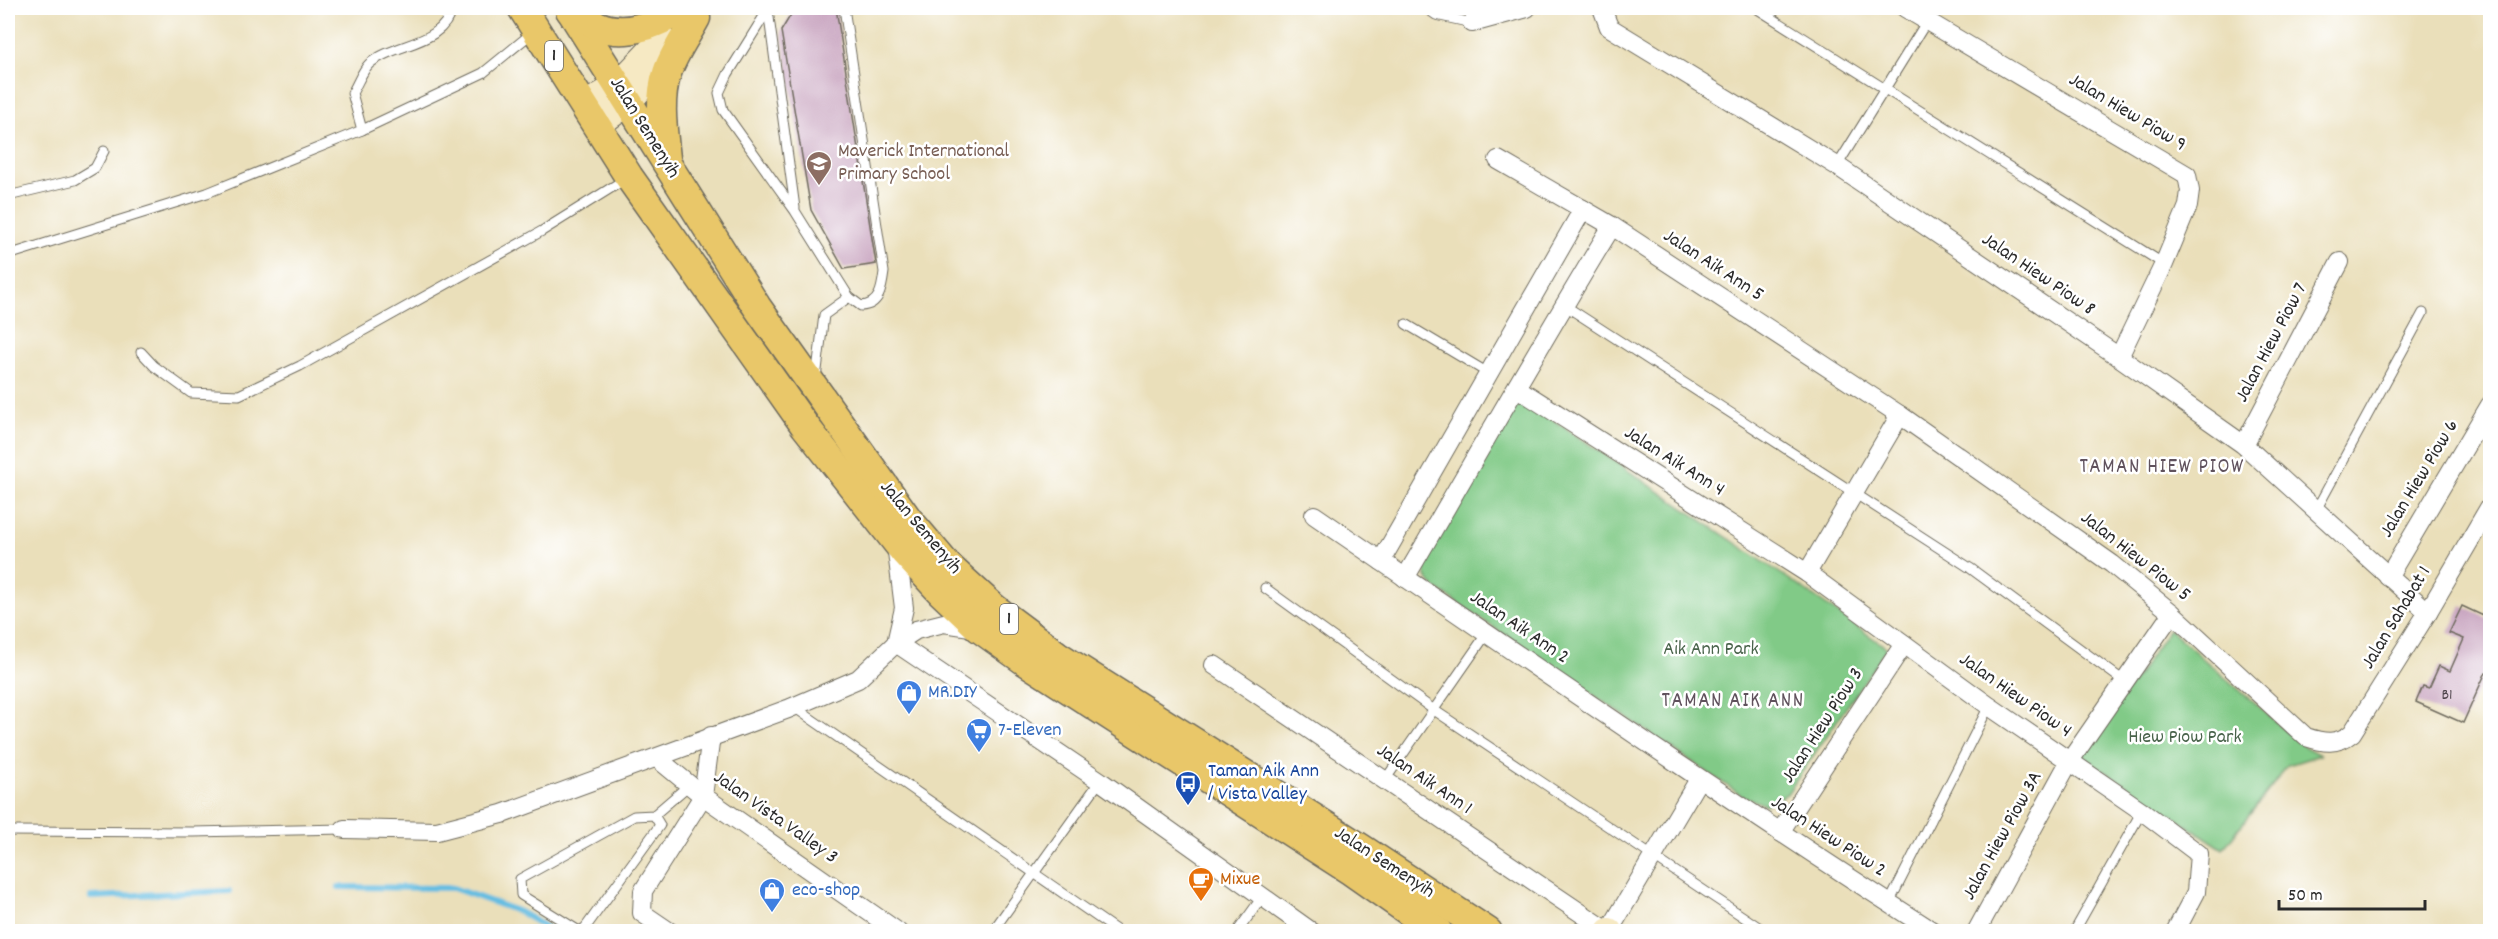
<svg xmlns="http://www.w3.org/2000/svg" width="2498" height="939" viewBox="0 0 2498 939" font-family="Dekko,sans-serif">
<rect width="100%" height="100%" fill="#fff"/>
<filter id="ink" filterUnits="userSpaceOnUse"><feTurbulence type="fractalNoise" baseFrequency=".0167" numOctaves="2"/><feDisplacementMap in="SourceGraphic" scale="12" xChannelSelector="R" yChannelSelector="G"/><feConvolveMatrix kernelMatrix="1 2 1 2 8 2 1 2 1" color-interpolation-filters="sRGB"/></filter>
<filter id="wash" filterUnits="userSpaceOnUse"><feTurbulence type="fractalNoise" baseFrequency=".008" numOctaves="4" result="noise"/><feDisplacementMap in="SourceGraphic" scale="24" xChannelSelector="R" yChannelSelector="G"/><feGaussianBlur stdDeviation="1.35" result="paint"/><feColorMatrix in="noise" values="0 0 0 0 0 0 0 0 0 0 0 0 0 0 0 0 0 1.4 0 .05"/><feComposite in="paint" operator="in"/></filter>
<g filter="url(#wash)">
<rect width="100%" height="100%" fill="#eadfba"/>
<!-- green -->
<g fill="#81ca87" stroke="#567a59" stroke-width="1.5">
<path d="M1519 397 1786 577 1887 648 1787 794 1765 805 1741 795 1434 587 1427 579 1422 561Z"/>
<path d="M2169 629 2305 747 2320 755 2288 765 2223 849 2082 756Z"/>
</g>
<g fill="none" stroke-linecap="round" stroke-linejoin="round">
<!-- stream -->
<g stroke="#65bde2" stroke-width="6">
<path d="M339 887 453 888 520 912 554 932"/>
<path d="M91 897 229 891"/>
</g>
</g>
<g id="blocks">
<!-- building -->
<g fill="#c39bb9">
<path d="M795 8H836L876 264 844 269 811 210 781 31Z"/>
<path d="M2462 606 2490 619V674L2486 672 2463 723 2416 702 2423 686 2429 688 2439 666 2450 671 2464 639 2449 633Z"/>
</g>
</g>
</g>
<g filter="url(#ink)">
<use href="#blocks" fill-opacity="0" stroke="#6e6a5d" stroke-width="1.5"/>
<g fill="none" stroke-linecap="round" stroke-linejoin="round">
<defs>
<g id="lane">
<path d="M769 8 728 74 719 93 723 110 795 211 849 297 861 306C880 305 882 288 884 272L844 8"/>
<path d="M1426 8 1436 15 1472 23"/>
<path d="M1756 8 2164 264"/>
<path d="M768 10 795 208"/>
<path d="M362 130 352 93C357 85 362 71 369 64 395 42 443 46 452 8"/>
<path d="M1837 166 1927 21"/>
<path d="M8 196 75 180 95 168 104 151"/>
<path d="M8 255 207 193 362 130 483 73 532 33"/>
<path d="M1564 305 1970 568 2125 682"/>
<path d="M1406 324 1488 373"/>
<path d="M141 352 154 366 191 393 239 395 300 366 542 231 627 178"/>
<path d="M816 378 824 315 849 297"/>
<path d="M2316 510 2423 313"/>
<path d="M1265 588 1434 710 1766 932"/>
<path d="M794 707 1119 932"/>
<path d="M1385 780 1487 633"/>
<path d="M654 815 660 825 585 928 579 931 521 895 520 879 634 816 654 815 689 785"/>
<path d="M8 831 193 832 344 829"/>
<path d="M1889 903 1989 706"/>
<path d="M992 932 1100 781"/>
<path d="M1237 932 1263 896"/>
<path d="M2074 932 2142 811"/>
</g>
<g id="street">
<path d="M1602 8 1609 27 1837 166 2119 357 2244 445 2428 612"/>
<path d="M1905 8 2187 175 2190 191 2188 206 2164 264 2119 357"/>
<path d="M1472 23 1527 8"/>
<path d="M1498 160 1612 226 1900 415 2112 564 2172 613 2306 737C2324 743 2337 745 2352 733L2428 612 2490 506"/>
<path d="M1517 388 1807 573 1989 706 2142 811 2199 854 2196 892 2175 932"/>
<path d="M2244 445 2340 262"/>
<path d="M1314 515C1520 656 1724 798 1934 932"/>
<path d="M896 544 904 608 896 643"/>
<path d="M1381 561 1583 209"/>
<path d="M1807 573 1900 415"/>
<path d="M2388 577 2490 405"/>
<path d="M1405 578C1474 461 1541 342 1612 226"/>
<path d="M896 643 1100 781 1312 932"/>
<path d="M1214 665 1609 932"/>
<path d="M657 758 703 796 898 932"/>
<path d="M344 829 437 831 502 814 788 709 858 679 896 643 916 630 944 623 977 628"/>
<path d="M1780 832 1904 644"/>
<path d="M1609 931 1699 779"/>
<path d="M670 932 642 913 643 891 703 796 711 736"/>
<path d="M1976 932 2069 762 2172 613"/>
</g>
<g id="secondary">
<path d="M585 105 617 86 662 39"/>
<path d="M597 125 628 103 673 49"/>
<path d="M1609 932V931"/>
</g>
<g id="primary">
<path d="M522 8 629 177 805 426 905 553 941 592 979 628 1025 661 1351 871 1438 932"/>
<path d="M569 8 757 307 908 519 947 565 994 608 1057 655 1361 848 1488 932"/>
<path d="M570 10C580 15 589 22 599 26 628 38 659 22 684 9"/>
<path d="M666 158C663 130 658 100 667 73 673 54 687 35 696 18"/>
</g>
</defs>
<!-- lane casing -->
<use href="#lane" stroke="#6e6a5d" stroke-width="11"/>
<!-- street casing -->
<use href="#street" stroke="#6e6a5d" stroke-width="20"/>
<!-- secondary casing -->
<use href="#secondary" stroke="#6e6a5d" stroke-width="28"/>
<!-- primary casing -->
<use href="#primary" stroke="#6e6a5d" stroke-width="31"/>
<!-- lane -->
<use href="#lane" stroke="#fff" stroke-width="9"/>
<!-- street -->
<use href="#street" stroke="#fff" stroke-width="18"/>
<!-- secondary -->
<use href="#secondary" stroke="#f6e9c3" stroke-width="26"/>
<!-- primary -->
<use href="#primary" stroke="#e9c769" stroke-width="28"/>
</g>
</g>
<!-- icons -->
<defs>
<symbol id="school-pin" viewBox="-11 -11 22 30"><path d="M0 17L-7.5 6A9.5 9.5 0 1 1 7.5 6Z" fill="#8d6e63" stroke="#fff"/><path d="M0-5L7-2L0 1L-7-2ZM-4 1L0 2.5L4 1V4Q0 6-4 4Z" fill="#fff"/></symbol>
<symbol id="shop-pin" viewBox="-11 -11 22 30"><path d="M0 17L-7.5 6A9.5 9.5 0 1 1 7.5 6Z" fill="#3f7fe0" stroke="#fff"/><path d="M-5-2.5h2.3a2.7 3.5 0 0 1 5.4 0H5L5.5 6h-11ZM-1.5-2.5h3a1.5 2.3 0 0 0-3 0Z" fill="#fff"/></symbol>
<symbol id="supermarket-pin" viewBox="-11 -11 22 30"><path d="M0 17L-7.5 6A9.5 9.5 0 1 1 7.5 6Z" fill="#3f7fe0" stroke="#fff"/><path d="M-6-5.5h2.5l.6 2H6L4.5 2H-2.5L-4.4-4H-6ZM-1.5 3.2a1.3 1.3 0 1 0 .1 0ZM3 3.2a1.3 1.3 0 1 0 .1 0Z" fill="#fff"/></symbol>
<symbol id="bus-pin" viewBox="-11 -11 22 30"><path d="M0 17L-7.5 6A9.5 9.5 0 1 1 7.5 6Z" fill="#1a4fb4" stroke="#fff"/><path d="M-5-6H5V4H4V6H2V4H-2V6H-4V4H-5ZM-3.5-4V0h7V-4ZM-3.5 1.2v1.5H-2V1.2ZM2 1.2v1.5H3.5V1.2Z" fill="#fff"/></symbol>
<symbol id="cafe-pin" viewBox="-11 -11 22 30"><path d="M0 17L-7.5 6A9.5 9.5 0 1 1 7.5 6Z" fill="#e8710a" stroke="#fff"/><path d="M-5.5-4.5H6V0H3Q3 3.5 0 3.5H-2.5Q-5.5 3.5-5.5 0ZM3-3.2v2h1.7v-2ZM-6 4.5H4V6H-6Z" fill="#fff"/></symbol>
</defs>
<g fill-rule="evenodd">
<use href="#school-pin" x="804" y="149" width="30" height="40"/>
<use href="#shop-pin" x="894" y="678" width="30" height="40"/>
<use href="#supermarket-pin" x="964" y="716" width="30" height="40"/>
<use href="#bus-pin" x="1173" y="769" width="30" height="40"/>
<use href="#cafe-pin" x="1186" y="865" width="30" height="40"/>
<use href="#shop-pin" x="757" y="876" width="30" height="40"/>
</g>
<g text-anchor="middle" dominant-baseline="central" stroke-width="5" stroke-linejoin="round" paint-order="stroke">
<!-- number labels -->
<g font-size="16" fill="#51474e">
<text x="2447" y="695">B1</text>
</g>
<!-- shield labels -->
<g fill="#fff" stroke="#6b6b6b" stroke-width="1.5">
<rect x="545" y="41" width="18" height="30" rx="4.5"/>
<rect x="1000" y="604" width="18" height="30" rx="4.5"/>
</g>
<g font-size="18" font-weight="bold" fill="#2b2b2b">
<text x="554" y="56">1</text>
<text x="1009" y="619">1</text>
</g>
<!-- street labels -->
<g font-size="20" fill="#2b2b2b" stroke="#fff">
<text transform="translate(2127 113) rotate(31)">Jalan Hiew Piow 9</text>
<text transform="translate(644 128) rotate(58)">Jalan Semenyih</text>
<text transform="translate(1713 266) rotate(33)">Jalan Aik Ann 5</text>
<text transform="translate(2038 275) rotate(34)">Jalan Hiew Piow 8</text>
<text transform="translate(2272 343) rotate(-62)">Jalan Hiew Piow 7</text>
<text transform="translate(1674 462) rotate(32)">Jalan Aik Ann 4</text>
<text transform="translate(2420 479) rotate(-59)">Jalan Hiew Piow 6</text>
<text transform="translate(920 528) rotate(50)">Jalan Semenyih</text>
<text transform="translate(2135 557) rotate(38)">Jalan Hiew Piow 5</text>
<text transform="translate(2397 618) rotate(-59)">Jalan Sahabat 1</text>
<text transform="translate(1519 628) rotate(34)">Jalan Aik Ann 2</text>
<text transform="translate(2015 696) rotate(35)">Jalan Hiew Piow 4</text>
<text transform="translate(1823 726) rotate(-57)">Jalan Hiew Piow 3</text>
<text transform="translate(1424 780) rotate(34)">Jalan Aik Ann 1</text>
<text transform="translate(775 818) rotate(35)">Jalan Vista Valley 3</text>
<text transform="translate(2003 836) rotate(-61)">Jalan Hiew Piow 3A</text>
<text transform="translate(1828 837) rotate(33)">Jalan Hiew Piow 2</text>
<text transform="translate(1384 863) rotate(33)">Jalan Semenyih</text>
</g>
<!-- education labels -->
<g font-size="20" fill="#785e54" stroke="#fff" text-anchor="start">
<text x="838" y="152">Maverick International<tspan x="838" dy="23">Primary School</tspan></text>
</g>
<!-- park labels -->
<g font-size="20" fill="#49634b" stroke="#fff">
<text x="1711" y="650">Aik Ann Park</text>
<text x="2185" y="738">Hiew Piow Park</text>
</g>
<!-- shop labels -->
<g font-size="20" fill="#366cbe" stroke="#fff" text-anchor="start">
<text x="928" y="693">MR.DIY</text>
<text x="998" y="731">7-Eleven</text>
<text x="792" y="891">eco-shop</text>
</g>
<!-- transit labels -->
<g font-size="20" fill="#164399" stroke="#fff" text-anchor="start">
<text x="1208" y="772">Taman Aik Ann<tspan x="1208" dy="23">/ Vista Valley</tspan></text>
</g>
<!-- food labels -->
<g font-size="20" fill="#c56008" stroke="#fff" text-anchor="start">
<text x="1220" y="880">Mixue</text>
</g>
<!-- neighbourhood labels -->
<g font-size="21" letter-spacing="1.5" fill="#60525d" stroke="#fff">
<text x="2162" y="468">TAMAN HIEW PIOW</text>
<text x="1733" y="702">TAMAN AIK ANN</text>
</g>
</g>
<!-- margin -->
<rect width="2498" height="939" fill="none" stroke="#fff" stroke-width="30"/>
<!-- scale -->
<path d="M2279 900v9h146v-9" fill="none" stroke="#2b2b2b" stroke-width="3"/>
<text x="2288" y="900" font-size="18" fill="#2b2b2b" stroke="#ffffff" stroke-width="4.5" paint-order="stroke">50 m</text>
</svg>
